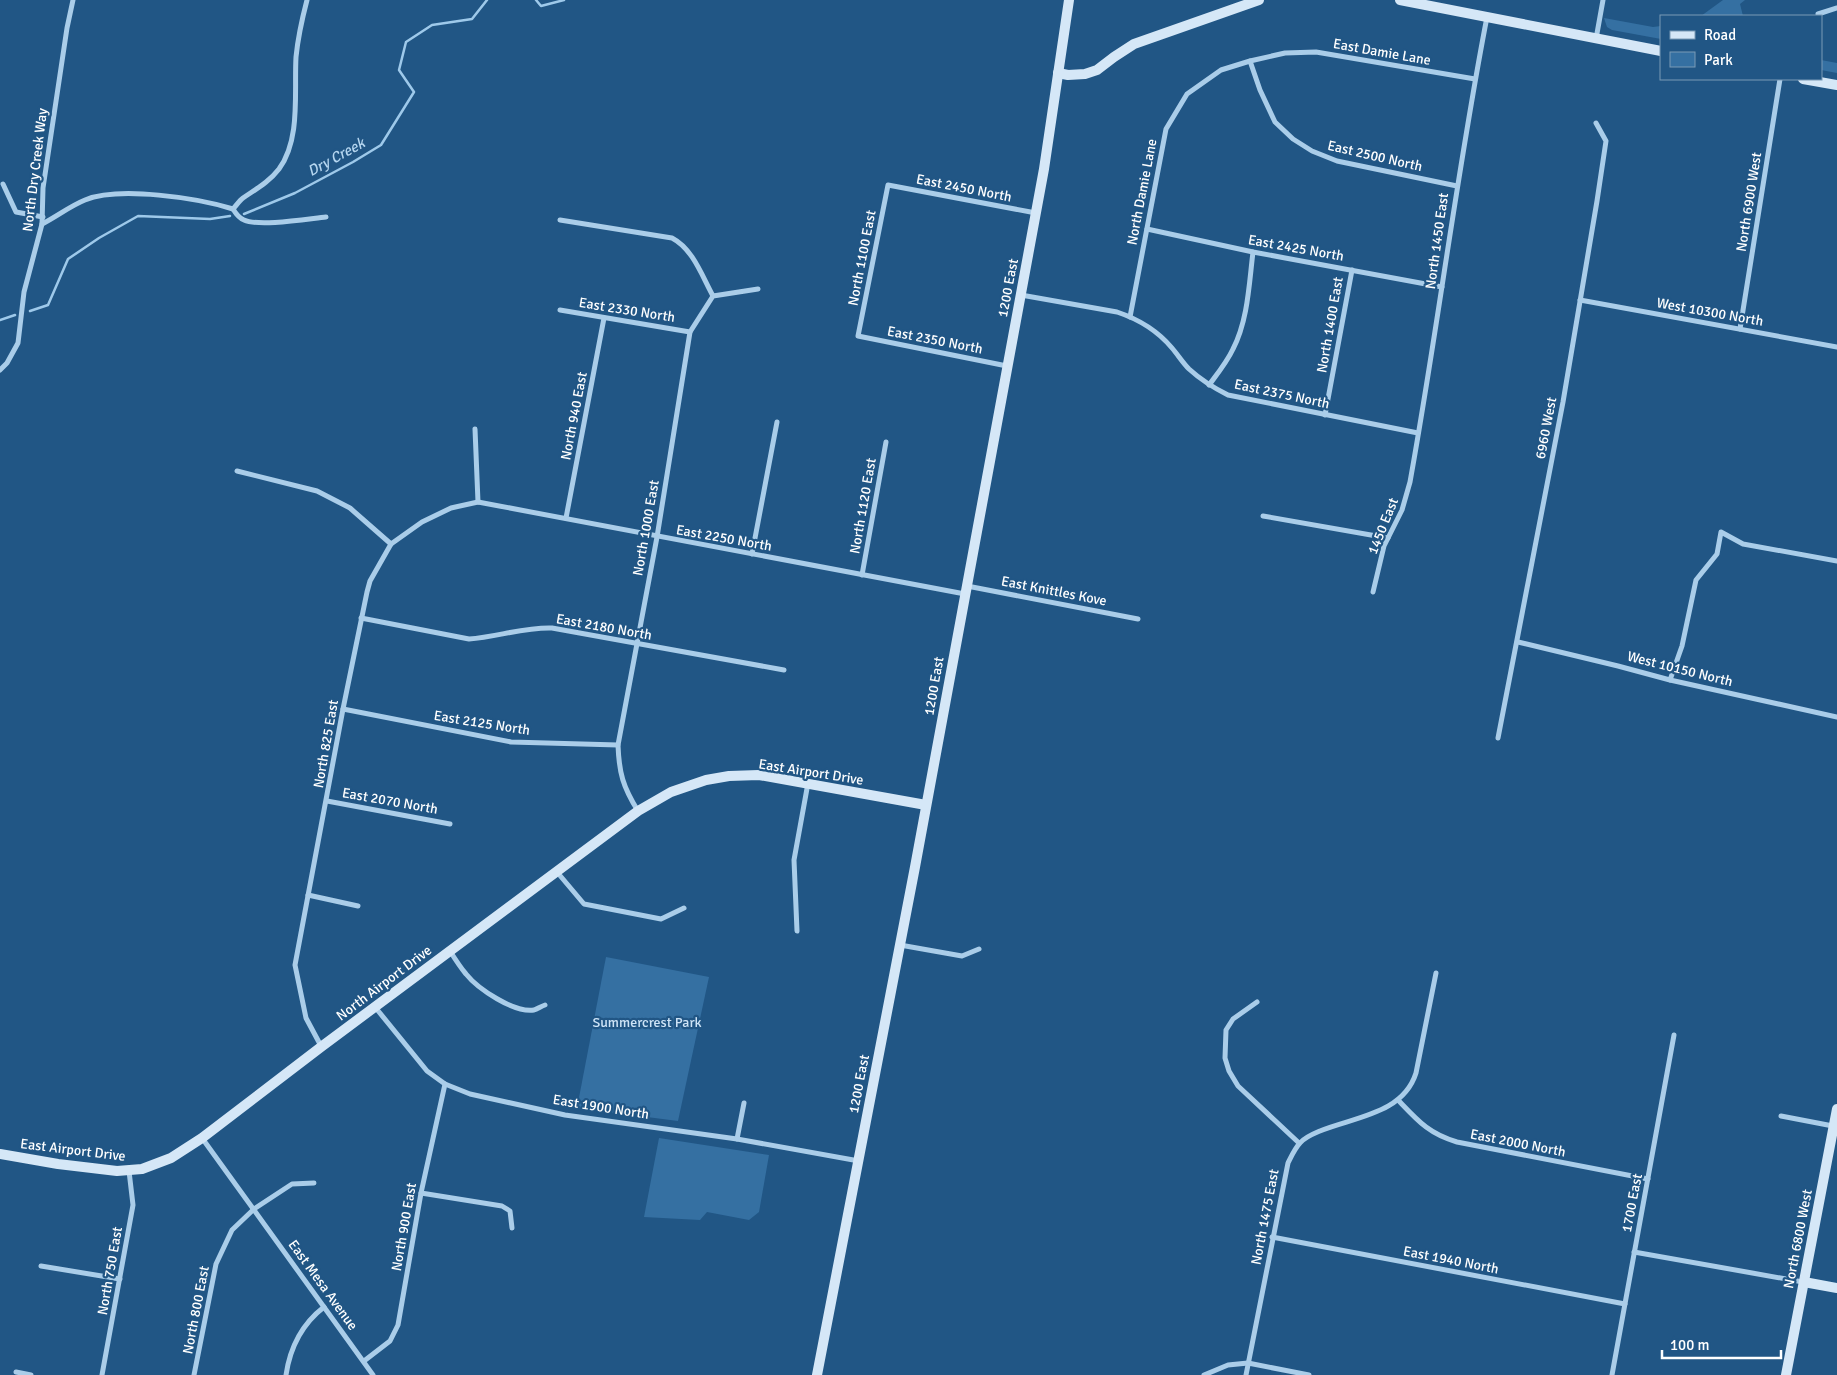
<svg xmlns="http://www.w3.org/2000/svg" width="1837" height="1375" viewBox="0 0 1837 1375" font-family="Signika,sans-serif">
<rect width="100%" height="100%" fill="#215685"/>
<!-- green -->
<g fill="#3570a2">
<path d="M1723 0H1745L1740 4 1743 16H1701Z"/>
<path d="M1604 18 1653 27 1661 26V39L1612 30 1607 27Z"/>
<path d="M1821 60 1837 63V73L1821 70Z"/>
<path d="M606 957 709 977 678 1121 577 1108Z"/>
<path d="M659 1138 769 1155 759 1212 749 1220 707 1212 700 1220 644 1217Z"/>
</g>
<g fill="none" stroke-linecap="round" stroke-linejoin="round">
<!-- stream -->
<g stroke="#9ec9ea" stroke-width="2.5">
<path d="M536 0 541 6 564 0"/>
<path d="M244 214 295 193 353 162 381 145 414 92 399 70 406 42 432 25 472 19 487 0"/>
<path d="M30 311 48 305 68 259 99 238 138 216 210 219 230 216"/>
<path d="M0 320 15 315"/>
</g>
<!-- street -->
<g stroke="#aacde9" stroke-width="5">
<path d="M1818 14 1837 8"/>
<path d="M1596 39 1603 0"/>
<path d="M1250 61 1260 90 1275 122 1293 139 1312 151 1337 161 1457 186"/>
<path d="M3 184 16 212 43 217"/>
<path d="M233 209C236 214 239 218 244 220 259 227 307 219 326 217"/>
<path d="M560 220 672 238C693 249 702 276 713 296"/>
<path d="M42 224C56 217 70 206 85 200 119 186 198 198 233 209 236 206 239 201 243 198 256 189 269 182 279 169 301 139 294 92 296 57 298 37 302 19 307 0"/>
<path d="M1147 229 1253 252 1442 287"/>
<path d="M1021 295 1117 312C1138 319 1157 330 1172 348 1178 355 1183 363 1189 369 1201 380 1214 388 1228 395L1418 433"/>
<path d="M1580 300 1837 347"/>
<path d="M560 310 690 332"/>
<path d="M1130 317 1166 129 1187 94 1221 70 1250 61 1285 53 1316 52 1475 79"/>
<path d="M1740 329 1780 79"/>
<path d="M1007 366 858 336 888 185 1036 213"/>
<path d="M0 370 7 363 18 343 24 292 42 224 43 188 67 28 73 0"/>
<path d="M1209 385C1218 373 1227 362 1233 349 1248 320 1249 284 1253 252"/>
<path d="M1325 415 1352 270"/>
<path d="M475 429 478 502"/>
<path d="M237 471 317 491 350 508 391 544"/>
<path d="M1263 516 1388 538"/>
<path d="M566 518 604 318"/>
<path d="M752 554 777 422"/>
<path d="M862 575 886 442"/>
<path d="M967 586 1138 619"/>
<path d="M1373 592 1384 546 1402 510 1410 482C1438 327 1457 171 1487 17"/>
<path d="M361 618 469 639C497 637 524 627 552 628L784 670"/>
<path d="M1518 642 1618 666 1670 680 1837 717"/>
<path d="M1670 680 1682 646 1696 580 1717 554 1721 532 1743 544 1837 561"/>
<path d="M343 709 511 742 618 745"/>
<path d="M1498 738 1563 402 1597 201 1606 141 1596 123"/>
<path d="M327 801 450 824"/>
<path d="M638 811C623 787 619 773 618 745L657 537 690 332 713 296 758 289"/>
<path d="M557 872 584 904 661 919 684 908"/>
<path d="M308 895 358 906"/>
<path d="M797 931 794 860 808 783"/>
<path d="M900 945 962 956 979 949"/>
<path d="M450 951C455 959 460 967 466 974 478 989 514 1013 534 1010 537 1009 542 1006 545 1005"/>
<path d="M1257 1002 1233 1019 1226 1030 1225 1058 1229 1071 1238 1086 1299 1143"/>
<path d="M375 1007 427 1071 445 1084 470 1094 565 1115 737 1139 859 1161"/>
<path d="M321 1046 306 1018 295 965 343 709 367 592 370 581 391 544 422 522 451 508 478 502 965 594"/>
<path d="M1398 1100C1418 1121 1429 1134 1457 1142L1648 1179"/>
<path d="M1781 1116 1833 1126"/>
<path d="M202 1138 373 1375"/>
<path d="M737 1139 744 1103"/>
<path d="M421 1193 502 1206 510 1211 512 1228"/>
<path d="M1272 1237 1625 1304"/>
<path d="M1634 1252 1803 1282"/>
<path d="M41 1266 120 1279"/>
<path d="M364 1361 390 1341 398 1325 421 1193 445 1084"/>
<path d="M16 1372 31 1375"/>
<path d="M102 1375 133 1205 129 1171"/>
<path d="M194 1375 216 1264 232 1230 254 1209 292 1184 314 1183"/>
<path d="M286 1375C290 1348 302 1324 324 1307"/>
<path d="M1204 1375 1228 1365 1248 1363 1309 1375"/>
<path d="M1246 1375 1288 1163C1291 1157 1295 1148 1300 1143 1305 1137 1313 1134 1320 1131 1354 1117 1403 1114 1416 1073L1436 973"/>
<path d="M1612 1375 1674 1035"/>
</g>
<!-- secondary -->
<g stroke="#d5e7f7" stroke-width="10">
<path d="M1400 0 1661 51"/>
<path d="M1058 73 1068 75 1085 74 1097 70 1114 57 1134 44 1259 0"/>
<path d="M1803 79 1837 85"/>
<path d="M0 1154 58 1164 117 1171 142 1169 171 1158 202 1138 321 1047 638 811 671 792 706 780 729 776 759 775 926 805"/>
<path d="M1804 1282 1837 1288"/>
<path d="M817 1375 915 867 1044 169 1069 0"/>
<path d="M1786 1375 1837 1109"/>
</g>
</g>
<g text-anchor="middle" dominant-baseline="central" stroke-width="4.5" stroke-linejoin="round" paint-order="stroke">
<!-- street labels -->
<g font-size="14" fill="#fff" stroke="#215685">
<text transform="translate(1382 52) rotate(10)">East Damie Lane</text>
<text transform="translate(1375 156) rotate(13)">East 2500 North</text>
<text transform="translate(35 170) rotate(-83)">North Dry Creek Way</text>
<text transform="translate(964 188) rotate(11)">East 2450 North</text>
<text transform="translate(1142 192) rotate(-79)">North Damie Lane</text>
<text transform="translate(1749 202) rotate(-81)">North 6900 West</text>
<text transform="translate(1437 241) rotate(-82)">North 1450 East</text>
<text transform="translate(1296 248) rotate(10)">East 2425 North</text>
<text transform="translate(862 258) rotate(-79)">North 1100 East</text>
<text transform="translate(1008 288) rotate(-79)">1200 East</text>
<text transform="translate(627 310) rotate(9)">East 2330 North</text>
<text transform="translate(1710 312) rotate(10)">West 10300 North</text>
<text transform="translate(1330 325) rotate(-80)">North 1400 East</text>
<text transform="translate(935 340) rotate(11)">East 2350 North</text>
<text transform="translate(1282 394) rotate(12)">East 2375 North</text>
<text transform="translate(574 416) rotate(-79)">North 940 East</text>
<text transform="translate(1546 428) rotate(-79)">6960 West</text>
<text transform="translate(863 506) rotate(-80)">North 1120 East</text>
<text transform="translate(1383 526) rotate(-68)">1450 East</text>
<text transform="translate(646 528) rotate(-80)">North 1000 East</text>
<text transform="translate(724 538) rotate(10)">East 2250 North</text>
<text transform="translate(1054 591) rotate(11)">East Knittles Kove</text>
<text transform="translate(604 627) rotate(10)">East 2180 North</text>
<text transform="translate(1680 669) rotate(14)">West 10150 North</text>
<text transform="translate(934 686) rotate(-80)">1200 East</text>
<text transform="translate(482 723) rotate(9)">East 2125 North</text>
<text transform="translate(326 744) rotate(-80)">North 825 East</text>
<text transform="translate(811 772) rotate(9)">East Airport Drive</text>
<text transform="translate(390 801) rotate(10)">East 2070 North</text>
<text transform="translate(384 983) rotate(-37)">North Airport Drive</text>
<text transform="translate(859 1084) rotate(-79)">1200 East</text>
<text transform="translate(601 1107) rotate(9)">East 1900 North</text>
<text transform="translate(1518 1143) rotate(11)">East 2000 North</text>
<text transform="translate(73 1150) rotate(7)">East Airport Drive</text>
<text transform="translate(1632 1203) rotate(-79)">1700 East</text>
<text transform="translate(1265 1217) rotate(-79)">North 1475 East</text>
<text transform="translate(404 1227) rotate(-80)">North 900 East</text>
<text transform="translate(1798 1239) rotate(-79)">North 6800 West</text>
<text transform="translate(1451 1260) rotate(11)">East 1940 North</text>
<text transform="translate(110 1271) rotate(-80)">North 750 East</text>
<text transform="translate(323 1285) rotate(54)">East Mesa Avenue</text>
<text transform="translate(196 1310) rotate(-79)">North 800 East</text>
</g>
<!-- park labels -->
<g font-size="14" fill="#cee4f7" stroke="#215685">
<text x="647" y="1022">Summercrest Park</text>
</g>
<!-- water labels -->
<g font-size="15" font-style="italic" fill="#b5d6f0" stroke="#215685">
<text transform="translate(336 157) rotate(-29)">Dry Creek</text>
</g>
</g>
<!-- legend -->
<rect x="1660" y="15" width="162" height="65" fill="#215685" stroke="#7a9ab6"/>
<rect x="1670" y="31" width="25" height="8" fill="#d5e7f7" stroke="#7a9ab6"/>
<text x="1704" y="40" font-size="15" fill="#ffffff">Road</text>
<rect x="1670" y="52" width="25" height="15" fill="#3570a2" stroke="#7a9ab6"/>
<text x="1704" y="65" font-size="15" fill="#ffffff">Park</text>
<!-- scale -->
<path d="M1662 1350v8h119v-8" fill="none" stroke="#ffffff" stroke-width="2.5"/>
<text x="1670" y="1350" font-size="15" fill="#ffffff" stroke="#215685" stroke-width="4" paint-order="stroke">100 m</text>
</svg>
